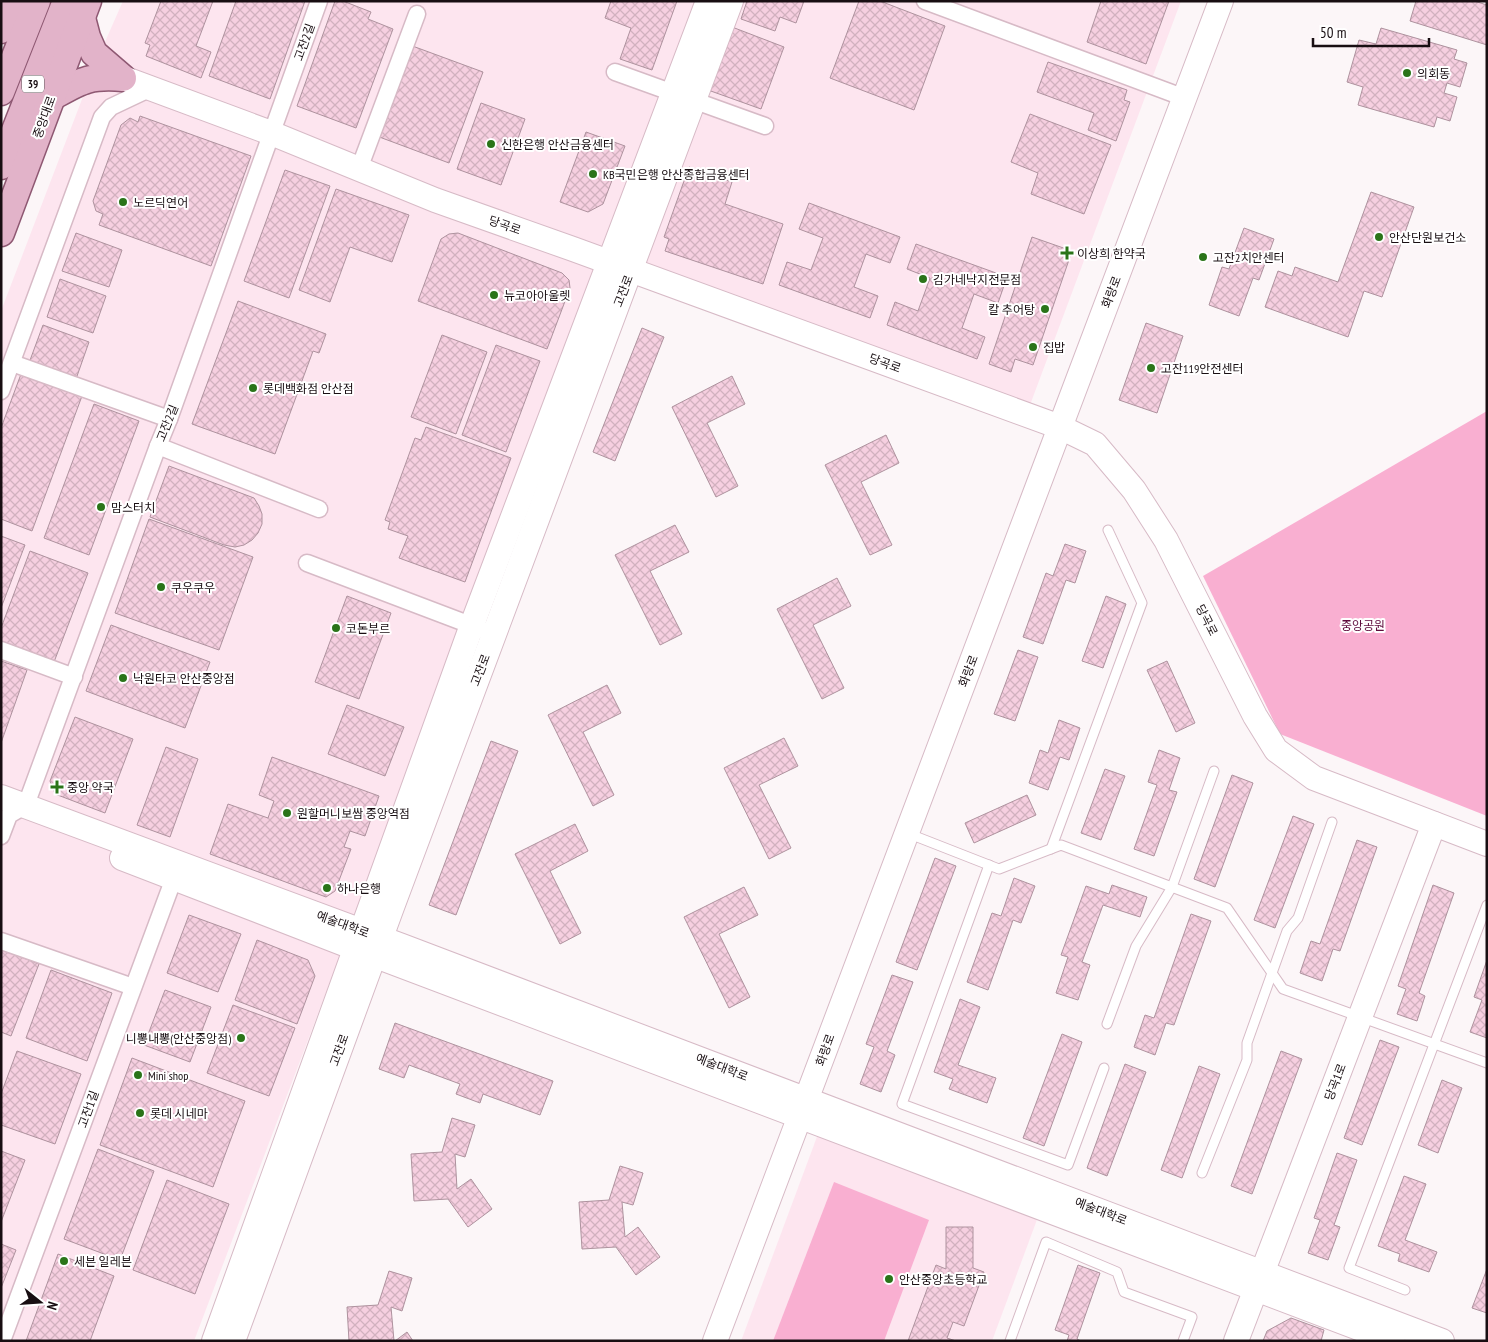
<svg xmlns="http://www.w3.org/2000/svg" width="1488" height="1342" viewBox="0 0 1488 1342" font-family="'PT Sans Narrow','Noto Sans KR',sans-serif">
<defs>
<pattern id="building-cross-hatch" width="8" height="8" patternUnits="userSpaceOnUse" patternTransform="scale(1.25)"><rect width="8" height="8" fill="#f6cfe0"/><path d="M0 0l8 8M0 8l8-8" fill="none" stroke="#d2b1bf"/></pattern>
</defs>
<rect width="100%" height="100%" fill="#fcf6f8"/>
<!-- built -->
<g fill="#fde5ef">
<path d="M123 1H1181L1027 413 606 253 194 1341H1V311L97 60Z"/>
<path d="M818 1134 1038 1217 992 1341H741Z"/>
</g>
<!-- park -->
<g fill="#f9afd1">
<path d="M1487 411V816L1280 734 1203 576Z"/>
<path d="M834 1182 929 1220 884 1341H773Z"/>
</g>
<!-- building -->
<g fill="url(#building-cross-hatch)" stroke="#ae929e">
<path d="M161 1H213L196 46 211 52 201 78 146 56 150 45 145 43Z"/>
<path d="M236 1H305L270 99 209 76Z"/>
<path d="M335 1H343L371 12 368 19 393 29 356 128 297 106Z"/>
<path d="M611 1H677L652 70 620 59 631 28 605 18Z"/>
<path d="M747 1H804L796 23 780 17 775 31 741 19Z"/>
<path d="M859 1H880L945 26 914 110 830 78Z"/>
<path d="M1101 1H1169L1146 64 1087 42Z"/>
<path d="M1416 1H1474L1487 5V45L1410 21Z"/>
<path d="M732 27 784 47 761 109 708 90Z"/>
<path d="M1381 28 1457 50 1454 59 1467 63 1460 87 1447 83 1444 93 1457 97 1450 121 1437 117 1434 127 1358 105 1363 87 1347 82 1359 40 1376 44Z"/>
<path d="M407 44 483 72 449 163 374 135Z"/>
<path d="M1048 62 1127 90 1124 100 1130 102 1116 141 1088 130 1094 113 1037 92Z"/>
<path d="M481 103 525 119 501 185 457 169Z"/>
<path d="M1030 114 1111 145 1084 214 1031 194 1038 173 1011 162Z"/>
<path d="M140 116 251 156 211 266 99 225 103 214 96 211 93 201 121 125 130 118 138 122Z"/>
<path d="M586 132 625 146 603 204 588 212 560 202Z"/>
<path d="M689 167 732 182 725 204 783 224 763 284 665 251 669 239 664 237Z"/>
<path d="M285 170 330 186 289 298 244 281Z"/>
<path d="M336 189 409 215 392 262 350 247 330 302 299 290Z"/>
<path d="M1371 192 1414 207 1382 297 1364 291 1348 337 1265 307 1278 271 1292 276 1295 267 1338 282Z"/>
<path d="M809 203 900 237 890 263 866 254 854 287 878 296 870 318 779 285 787 262 811 270 823 238 799 229Z"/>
<path d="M1244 228 1274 239 1259 280 1253 278 1239 316 1209 305 1222 267 1229 269Z"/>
<path d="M76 233 122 250 109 287 62 271Z"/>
<path d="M458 233 562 273 569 280 570 288 547 349 418 301 441 239 449 234Z"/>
<path d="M1032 237 1072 251 1033 365 1015 359 1011 372 989 364Z"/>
<path d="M916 244 1007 277 998 303 974 294 962 328 985 337 977 359 887 325 895 302 918 311 930 278 907 269Z"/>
<path d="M60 279 106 296 93 333 47 317Z"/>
<path d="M238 301 326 334 319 353 313 351 275 454 192 424Z"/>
<path d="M1146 323 1183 336 1157 413 1119 400Z"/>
<path d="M43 325 89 342 76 379 29 363Z"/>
<path d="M642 328 664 337 615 461 593 452Z"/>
<path d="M442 335 487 352 456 434 411 417Z"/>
<path d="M496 345 540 361 506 452 462 435Z"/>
<path d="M21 374 82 396 32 531 1 519V428Z"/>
<path d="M732 376 745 404 707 423 738 486 716 497 672 407Z"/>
<path d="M94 404 139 421 89 555 44 538Z"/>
<path d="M426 427 511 458 465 582 399 558 408 536 388 529 390 522 385 520 415 438 421 440Z"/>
<path d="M886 435 899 463 861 482 892 545 870 555 825 465Z"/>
<path d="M169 466 254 498 259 506 262 514V524L258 533 252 540 244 545 235 547 224 545 150 517Z"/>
<path d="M149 519 253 557 219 650 115 613Z"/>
<path d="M675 525 689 552 650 571 682 634 660 645 615 555Z"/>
<path d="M1 536 25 545 1 608Z"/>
<path d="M1065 544 1086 551 1075 583 1066 580 1043 644 1023 637 1046 573 1053 576Z"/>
<path d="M30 551 88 573 54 662 1 642V628Z"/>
<path d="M837 578 851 606 813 625 844 688 822 699 777 609Z"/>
<path d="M347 596 391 613 359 699 315 682Z"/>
<path d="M1106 596 1126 604 1103 668 1082 661Z"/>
<path d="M111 625 210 662 185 728 86 691Z"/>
<path d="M1018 650 1038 657 1015 721 994 714Z"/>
<path d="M1 661 27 670 1 743Z"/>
<path d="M1167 661 1195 723 1176 732 1147 670Z"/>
<path d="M607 685 621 713 583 732 614 795 593 806 548 715Z"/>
<path d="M347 705 404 727 385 776 328 754Z"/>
<path d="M75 717 133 739 105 813 55 794 50 781Z"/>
<path d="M1059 720 1080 728 1069 760 1060 757 1048 790 1029 783 1040 750 1048 753Z"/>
<path d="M784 738 798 766 759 785 791 848 769 859 724 768Z"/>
<path d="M491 741 518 751 456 915 429 905Z"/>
<path d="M166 747 198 759 170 837 137 825Z"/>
<path d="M1159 750 1180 758 1169 790 1177 792 1154 856 1134 849 1157 785 1148 782Z"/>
<path d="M272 757 379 796 365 836 350 831 344 847 351 849 335 891 326 897 210 854 228 804 268 818 274 801 259 795Z"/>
<path d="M1105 769 1125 776 1101 840 1081 833Z"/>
<path d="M1232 775 1253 783 1215 887 1194 879Z"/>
<path d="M1027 795 1036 815 974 843 965 823Z"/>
<path d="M1293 816 1314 824 1275 928 1254 920Z"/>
<path d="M575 824 588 851 550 871 581 933 560 944 515 854Z"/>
<path d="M1357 840 1377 847 1340 951 1333 949 1322 981 1300 973 1311 941 1320 944Z"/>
<path d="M935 858 956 866 917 970 896 962Z"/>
<path d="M1014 878 1035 886 1021 923 1013 920 988 990 967 982 992 913 1001 916Z"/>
<path d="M1112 885 1147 897 1140 917 1103 905 1082 962 1090 965 1078 1000 1056 993 1068 957 1061 955 1086 886 1109 894Z"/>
<path d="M1433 885 1454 893 1419 993 1425 996 1417 1021 1397 1014 1406 989 1398 986Z"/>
<path d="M744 887 758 915 719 934 750 997 729 1008 684 917Z"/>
<path d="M1191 914 1211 921 1174 1025 1166 1023 1155 1055 1134 1047 1145 1015 1154 1018Z"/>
<path d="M189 915 241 934 218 992 167 973Z"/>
<path d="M257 940 308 960 315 976 297 1024 235 1000Z"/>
<path d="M1 949 39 964 11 1036 1 1032Z"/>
<path d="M1487 960V1038L1470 1032 1482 1000 1474 997Z"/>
<path d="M51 970 112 993 87 1061 26 1038Z"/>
<path d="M892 975 913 982 887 1051 895 1055 881 1092 860 1084 874 1047 866 1044Z"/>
<path d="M165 990 211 1007 190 1062 144 1045Z"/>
<path d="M960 999 980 1007 958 1065 996 1078 987 1103 949 1089 953 1079 934 1072Z"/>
<path d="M233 1005 295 1028 269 1096 207 1073Z"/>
<path d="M395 1023 553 1081 540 1115 483 1094 480 1103 456 1094 460 1084 409 1065 404 1078 379 1069Z"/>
<path d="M1062 1034 1082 1042 1044 1146 1023 1138Z"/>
<path d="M1380 1040 1399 1047 1362 1145 1344 1138Z"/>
<path d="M17 1051 81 1074 55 1144 1 1125V1094Z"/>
<path d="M1281 1051 1302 1059 1252 1194 1231 1186Z"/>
<path d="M132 1058 245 1101 213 1187 100 1145Z"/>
<path d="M1125 1064 1146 1072 1107 1176 1087 1168Z"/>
<path d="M1199 1066 1220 1074 1182 1178 1161 1170Z"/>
<path d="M1442 1080 1462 1088 1438 1153 1418 1145Z"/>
<path d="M452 1118 475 1125 465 1157 455 1154 457 1189 471 1179 492 1209 468 1227 448 1199 414 1201 411 1154 442 1152Z"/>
<path d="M98 1149 154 1171 120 1260 64 1239Z"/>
<path d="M1 1151 25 1160 1 1222Z"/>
<path d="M1337 1153 1357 1160 1334 1225 1340 1227 1328 1260 1308 1253 1320 1220 1314 1218Z"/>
<path d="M620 1166 643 1173 633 1205 622 1202 625 1237 638 1227 660 1257 636 1275 616 1247 582 1249 579 1202 609 1200Z"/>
<path d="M1404 1176 1426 1184 1405 1240 1437 1252 1429 1272 1398 1261 1400 1254 1378 1246Z"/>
<path d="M167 1180 229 1204 195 1294 133 1270Z"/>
<path d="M946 1227H973V1268L984 1272 964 1326 953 1322 947 1338 956 1341H908L936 1265 946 1269Z"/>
<path d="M1 1244 16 1250 1 1288Z"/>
<path d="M58 1254 114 1276 90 1341H26Z"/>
<path d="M1078 1265 1100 1273 1077 1339 1081 1341H1067L1069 1335 1055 1330Z"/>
<path d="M1487 1269V1313L1472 1308Z"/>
<path d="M389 1271 412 1278 402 1311 391 1307 394 1341H349L347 1307 378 1305Z"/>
<path d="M1291 1318 1324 1330 1321 1341H1263L1267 1331Z"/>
<path d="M407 1332 413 1341H395Z"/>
</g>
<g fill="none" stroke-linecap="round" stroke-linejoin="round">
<defs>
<g id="lane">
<path d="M907 833 999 869 1061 845 1227 908 1283 989 1487 1063"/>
<path d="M1051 849 1142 603 1108 530"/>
<path d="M989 865 902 1104 1068 1165 1104 1068"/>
<path d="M1107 1024 1136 946 1172 887 1214 771"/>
<path d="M1202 1173 1247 1060V1043L1287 931 1298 918 1332 822"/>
<path d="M1405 1290 1349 1268 1487 905"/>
<path d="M1010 1341 1046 1242 1117 1272 1124 1292 1192 1317 1183 1341"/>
</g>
<g id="street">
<path d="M925 1 1185 98"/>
<path d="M615 72 765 126"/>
<path d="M359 169 417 14"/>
<path d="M12 363 169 419"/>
<path d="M1 391 102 117 111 107 149 89"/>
<path d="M158 446 319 509"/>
<path d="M307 563 481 629"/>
<path d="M1 650 74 677"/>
<path d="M1 836 9 815 26 805 158 446 169 419 319 1"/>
<path d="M1 941 133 987"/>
<path d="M2 1341 174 878"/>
</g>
<g id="secondary">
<path d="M123 78 271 133 435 200 573 249 1060 427 1095 444 1134 490 1166 540 1255 716 1276 750 1314 778 1487 844"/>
<path d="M1 797 402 946 1442 1341"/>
<path d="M122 858 355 948 1393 1341"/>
<path d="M214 1341 472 625 708 1"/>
<path d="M233 1341 392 907 731 1"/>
<path d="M715 1341 1221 1"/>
<path d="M1236 1341 1434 824"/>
</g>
<g id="primary">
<path d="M1 30 12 1"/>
<path d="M1 92 37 1"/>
<path d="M52 97C81 81 89 75 123 78L94 53 87 37 82 18"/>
<path d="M1 166 66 1"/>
<path d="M1 233 88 1"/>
</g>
</defs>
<!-- lane casing -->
<use href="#lane" stroke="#d7bac6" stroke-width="11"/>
<!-- street casing -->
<use href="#street" stroke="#d7bac6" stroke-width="19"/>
<!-- secondary casing -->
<use href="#secondary" stroke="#d7bac6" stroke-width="26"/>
<!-- primary casing -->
<use href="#primary" stroke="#8e5872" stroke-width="29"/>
<!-- lane -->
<use href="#lane" stroke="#fff" stroke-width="9"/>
<!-- street -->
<use href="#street" stroke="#fff" stroke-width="16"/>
<!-- secondary -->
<use href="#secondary" stroke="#fff" stroke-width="24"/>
<!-- primary -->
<use href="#primary" stroke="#e2b3c9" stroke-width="26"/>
</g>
<!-- markers -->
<g fill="#2a7419" stroke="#fff" stroke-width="2">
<circle cx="1407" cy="73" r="5"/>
<circle cx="491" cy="144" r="5"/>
<circle cx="593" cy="174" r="5"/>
<circle cx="123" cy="202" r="5"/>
<circle cx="1379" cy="237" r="5"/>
<path d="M1064.5 245.5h5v5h5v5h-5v5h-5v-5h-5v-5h5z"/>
<circle cx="1203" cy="257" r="5"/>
<circle cx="923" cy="279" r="5"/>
<circle cx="494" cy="295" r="5"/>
<circle cx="1045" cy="309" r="5"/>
<circle cx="1033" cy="347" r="5"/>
<circle cx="1151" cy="368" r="5"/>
<circle cx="253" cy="388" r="5"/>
<circle cx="101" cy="507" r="5"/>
<circle cx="161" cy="587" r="5"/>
<circle cx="336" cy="628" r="5"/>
<circle cx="123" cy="678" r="5"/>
<path d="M54.5 779.5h5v5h5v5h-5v5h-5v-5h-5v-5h5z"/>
<circle cx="287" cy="813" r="5"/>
<circle cx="327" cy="888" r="5"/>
<circle cx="241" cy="1038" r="5"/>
<circle cx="138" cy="1075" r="5"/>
<circle cx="140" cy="1113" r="5"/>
<circle cx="64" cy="1261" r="5"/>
<circle cx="889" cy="1279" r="5"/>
</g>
<g text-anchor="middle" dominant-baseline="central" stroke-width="4" stroke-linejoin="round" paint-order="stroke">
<!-- shield labels -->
<rect fill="#fff" stroke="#5d5659" stroke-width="1" x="22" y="75.5" width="22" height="17" rx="4"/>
<g font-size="11" font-weight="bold" fill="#180e12">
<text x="33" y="84">39</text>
</g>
<!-- street labels -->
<g font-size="12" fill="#180e12" stroke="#fff">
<text transform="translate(304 42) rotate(-70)">고잔2길</text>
<text transform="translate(44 117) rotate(-70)">중앙대로</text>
<text transform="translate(505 225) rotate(19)">당곡로</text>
<text transform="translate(623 291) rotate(-69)">고잔로</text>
<text transform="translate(1111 292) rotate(-69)">화랑로</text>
<text transform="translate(885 363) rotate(20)">당곡로</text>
<text transform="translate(167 423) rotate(-68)">고잔2길</text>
<text transform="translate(1207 620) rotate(63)">당곡로</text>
<text transform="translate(480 670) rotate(-69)">고잔로</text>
<text transform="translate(968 671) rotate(-69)">화랑로</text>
<text transform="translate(343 924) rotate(20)">예술대학로</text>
<text transform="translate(339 1050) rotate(-70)">고잔로</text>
<text transform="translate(825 1050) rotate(-70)">화랑로</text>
<text transform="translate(722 1067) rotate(21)">예술대학로</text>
<text transform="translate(1335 1082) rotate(-69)">당곡1로</text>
<text transform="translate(88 1109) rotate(-70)">고잔1길</text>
<text transform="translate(1101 1211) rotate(21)">예술대학로</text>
</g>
<!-- poi labels -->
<g font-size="12" fill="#180e12" stroke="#fff" text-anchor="start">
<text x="1417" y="73">의회동</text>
<text x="501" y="144">신한은행 안산금융센터</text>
<text x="603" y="174">KB국민은행 안산종합금융센터</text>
<text x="133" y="202">노르딕연어</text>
<text x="1389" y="237">안산단원보건소</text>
<text x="1077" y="253">이상희 한약국</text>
<text x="1213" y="257">고잔2치안센터</text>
<text x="933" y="279">김가네낙지전문점</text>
<text x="504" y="295">뉴코아아울렛</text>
<text x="1035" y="309" text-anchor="end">칼 추어탕</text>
<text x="1043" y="347">집밥</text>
<text x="1161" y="368">고잔119안전센터</text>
<text x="263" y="388">롯데백화점 안산점</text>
<text x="111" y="507">맘스터치</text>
<text x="171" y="587">쿠우쿠우</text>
<text x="346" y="628">코돈부르</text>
<text x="133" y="678">낙원타코 안산중앙점</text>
<text x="67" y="787">중앙 약국</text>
<text x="297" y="813">원할머니보쌈 중앙역점</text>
<text x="337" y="888">하나은행</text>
<text x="231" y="1038" text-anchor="end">니뽕내뽕(안산중앙점)</text>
<text x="148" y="1075">Mini shop</text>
<text x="150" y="1113">롯데 시네마</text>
<text x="74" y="1261">세븐 일레븐</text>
<text x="899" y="1279">안산중앙초등학교</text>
</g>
<!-- park labels -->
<g font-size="12" fill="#5e0b3c" stroke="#fff">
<text x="1363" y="625">중앙공원</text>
</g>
</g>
<!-- border -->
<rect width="1488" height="1342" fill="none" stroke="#180e12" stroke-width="5"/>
<!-- north arrow -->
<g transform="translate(40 1302) rotate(107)" stroke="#ffffff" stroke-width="4" paint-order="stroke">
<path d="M0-4L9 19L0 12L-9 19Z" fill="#180e12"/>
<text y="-8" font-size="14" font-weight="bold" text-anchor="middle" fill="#180e12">N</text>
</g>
<!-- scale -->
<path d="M1313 38v8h116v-8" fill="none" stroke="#180e12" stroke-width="2.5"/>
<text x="1320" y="38" font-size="15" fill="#180e12" stroke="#ffffff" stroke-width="4" paint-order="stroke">50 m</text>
</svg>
